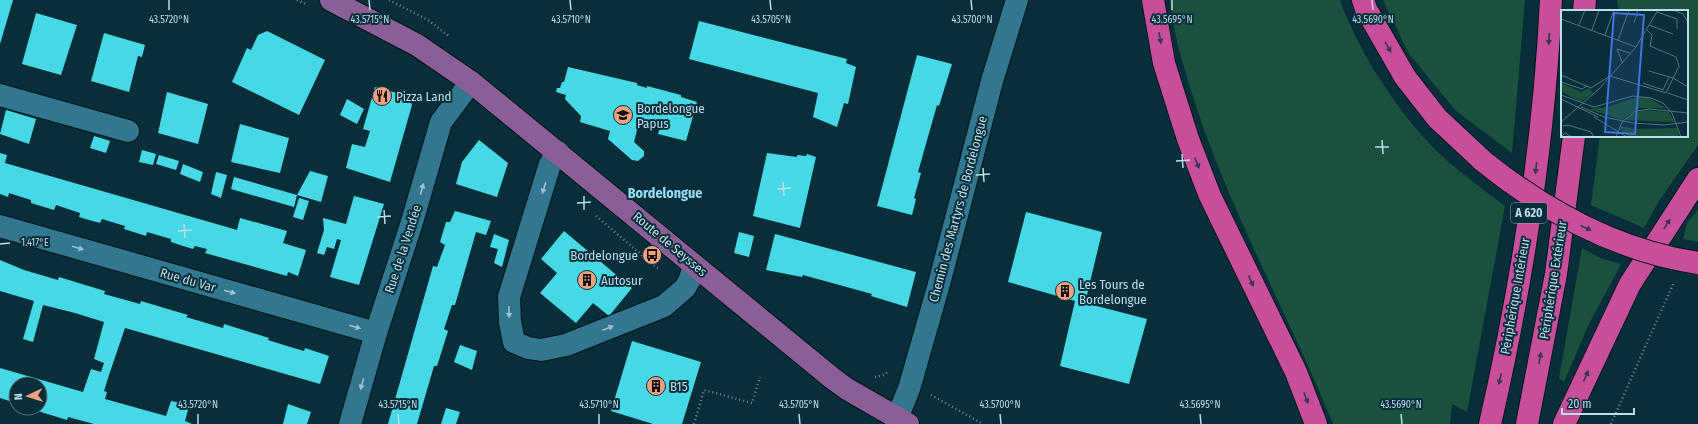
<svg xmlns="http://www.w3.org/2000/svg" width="1698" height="424" viewBox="0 0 1698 424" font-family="'Fira Sans Condensed',sans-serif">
<rect width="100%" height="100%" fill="#082e3a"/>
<!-- green -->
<g fill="#19513c">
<path d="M1170 0H1340C1358 50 1392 103 1428 142 1450 166 1479 186 1505 206L1467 412 1452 404 1450 424H1333C1289 315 1230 212 1194 100 1184 68 1173 34 1170 0Z"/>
<path d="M1383 0H1525L1512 153 1456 111 1409 54Z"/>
<path d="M1617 0H1698V145L1659 201 1644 228 1591 205 1600 136H1687V11H1619Z"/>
<path d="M1698 210V242L1683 239 1687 223Z"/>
<path d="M1582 248 1600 258 1621 264 1588 326 1564 382 1559 378Z"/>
</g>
<!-- building -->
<g fill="#47d8e6">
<path d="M0 0H13L0 44Z"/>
<path d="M36 13 77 25 61 75 22 64Z"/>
<path d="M699 21 847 59 846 63 856 67 848 104 844 103 837 127 813 117 818 93 689 59Z"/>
<path d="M267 31 325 60 299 115 232 82 247 48 251 50 258 35Z"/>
<path d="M104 33 145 45 142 57 138 56 129 92 91 81Z"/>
<path d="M917 55 952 64 939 106 937 105 918 172 921 173 914 198 916 199 912 215 877 206Z"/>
<path d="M568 67 637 83V85L647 88V86L681 95V97L697 102 686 141 658 134 660 128 643 123 644 119 640 118 634 142 644 151V156L638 161 632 160 608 139 610 131 580 122 581 116 565 99 566 95 556 92 557 88H560L562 82H564Z"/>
<path d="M375 87 408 96 412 105 390 182 346 168 352 144 365 147 370 131 363 129Z"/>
<path d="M167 92 208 104 198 144 158 133Z"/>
<path d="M347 99 364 109 357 124 340 115Z"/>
<path d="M6 110 36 119 29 144 0 134Z"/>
<path d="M240 124 289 138 280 173 231 162Z"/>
<path d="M94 136 110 141 106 153 90 148Z"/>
<path d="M479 140 508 163 497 197 456 184 462 162Z"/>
<path d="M142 150 156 154 153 165 139 162Z"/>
<path d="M0 153 7 155 5 163 237 230 240 218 287 231 283 243 306 250 298 276 288 272 287 276 205 253 207 249 195 246 193 249 183 246 171 242V239L147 232 146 236 124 229 125 226 102 219 100 223 89 220 79 217 80 213 56 205 54 210 31 203V200L9 193 8 197 0 194Z"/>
<path d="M767 153 797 157V155L806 156 807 154 816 157 800 228 753 216Z"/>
<path d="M159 155 179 161 176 170 156 164Z"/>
<path d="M183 164 203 172 200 182 180 174Z"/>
<path d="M310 171 328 176 321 202 297 195Z"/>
<path d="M216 172 227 175 221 198 211 194Z"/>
<path d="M234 177 297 195 294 207 231 189Z"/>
<path d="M354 196 384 204 359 285 330 277 341 240 337 239 334 249 327 247 324 255 317 253 324 230 323 218 346 224Z"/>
<path d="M299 198 309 201 303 220 293 217Z"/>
<path d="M455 211 491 221 486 235 476 232 455 305H452L444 329 448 331 437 366H434L417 424H388L433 266 437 267 445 245 440 242 446 222H450Z"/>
<path d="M1026 212 1102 232 1085 303 1147 319 1129 384 1060 366 1075 301 1008 282Z"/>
<path d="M564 231 632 288 609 316 593 303 576 323 540 293 557 273 541 259Z"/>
<path d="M739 232 754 236 749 257 734 253Z"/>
<path d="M494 234 509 240 502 267 494 263 498 249 490 247Z"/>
<path d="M775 234 916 272 907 307 871 296 872 294 803 275 802 277 766 270Z"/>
<path d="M650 248 660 257 656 261 646 252Z"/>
<path d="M0 260 24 270 58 280 59 277 105 291 104 294 140 304 141 301 188 315 186 317 223 328 224 324 269 338 268 340 287 346 304 351 305 348 329 356 320 384 125 328 109 375 104 391 107 392 105 399 166 416 171 401 181 403 189 406 185 421 192 424H94L68 417 67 420 28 408H40V384H16V403L0 398V368L83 392 91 369 101 372 104 363 94 359 104 322 75 313 43 305 33 342 23 339 34 301 0 291Z"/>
<path d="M632 341 701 362 682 424H653L611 411Z"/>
<path d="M460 345 477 351 472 370 454 362Z"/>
<path d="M288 404 311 412 307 424H283Z"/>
<path d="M446 408 460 412 456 424H441Z"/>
</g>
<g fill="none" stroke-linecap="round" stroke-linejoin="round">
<defs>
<g id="minor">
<path d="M0 95 128 131"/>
<path d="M558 152 550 164 509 297 510 322 514 342 528 348 541 350 566 345 664 306 685 288 690 279 694 265"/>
<path d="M0 226 376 333"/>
<path d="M350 424 376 333 412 222 441 122 471 82"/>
<path d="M898 424 897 418 909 389 939 284 992 81 1017 0"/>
</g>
<path id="major" d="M331 0 417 45 471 82 832 378 847 389 908 424"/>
<g id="highway">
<path d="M1153 0 1164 63 1188 139 1210 196 1296 372 1316 424"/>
<path d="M1363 0 1366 9 1405 77 1437 118 1483 161"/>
<path d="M1584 11 1585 0"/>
<path d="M1490 424C1522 285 1544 142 1551 0"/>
<path d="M1527 424 1556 274 1574 136"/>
<path d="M1564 424 1630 284 1698 179"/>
</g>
</defs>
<!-- minor casing -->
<use href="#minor" stroke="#02151c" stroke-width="24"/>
<!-- major casing -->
<use href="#major" stroke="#02151c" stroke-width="24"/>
<!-- highway casing -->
<use href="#highway" stroke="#02151c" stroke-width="24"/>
<!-- path -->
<g stroke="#698c99" stroke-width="2.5" stroke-dasharray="1 3" stroke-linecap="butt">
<path d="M297 0 308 5"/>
<path d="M389 0 428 20 450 37"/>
<path d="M596 216 656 267 660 269"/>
<path d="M875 377 884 375 889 371"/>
<path d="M931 395 983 424"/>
<path d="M694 424 704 390 752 403 760 377"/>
<path d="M1611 424 1674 282"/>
</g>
<!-- minor -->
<use href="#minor" stroke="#32778f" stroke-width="22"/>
<!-- major -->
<use href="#major" stroke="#8c5e97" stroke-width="22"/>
<!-- highway -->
<use href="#highway" stroke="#c84e9c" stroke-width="22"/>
<defs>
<path id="highway-bridge" d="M1483 161C1545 211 1618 251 1698 263"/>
</defs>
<!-- highway-bridge casing -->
<use href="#highway-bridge" stroke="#02151c" stroke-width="24" stroke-linecap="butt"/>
<!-- highway-bridge -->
<use href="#highway-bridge" stroke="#c84e9c" stroke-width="22"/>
</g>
<!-- one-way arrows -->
<defs><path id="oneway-solid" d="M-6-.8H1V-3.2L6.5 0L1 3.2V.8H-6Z"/></defs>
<g fill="#383652">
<use href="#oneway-solid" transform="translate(1160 38) rotate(80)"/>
<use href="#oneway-solid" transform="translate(1549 39) rotate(93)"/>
<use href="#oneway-solid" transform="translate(1388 47) rotate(60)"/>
<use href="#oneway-solid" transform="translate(1197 163) rotate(68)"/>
<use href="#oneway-solid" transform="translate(1536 168) rotate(97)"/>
<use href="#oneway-solid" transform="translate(1667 224) rotate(-58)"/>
<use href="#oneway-solid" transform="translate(1586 228) rotate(25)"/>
<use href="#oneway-solid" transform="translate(1251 281) rotate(65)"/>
<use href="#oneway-solid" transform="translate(1540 358) rotate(-79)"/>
<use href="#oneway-solid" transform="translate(1586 376) rotate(-65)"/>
<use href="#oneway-solid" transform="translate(1500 379) rotate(103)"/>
<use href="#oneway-solid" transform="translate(1306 398) rotate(69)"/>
</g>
<g fill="#99c3d2">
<use href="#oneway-solid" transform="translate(544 188) rotate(108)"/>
<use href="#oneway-solid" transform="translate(422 189) rotate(-74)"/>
<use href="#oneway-solid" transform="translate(78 248) rotate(16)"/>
<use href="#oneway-solid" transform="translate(230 292) rotate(16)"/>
<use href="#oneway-solid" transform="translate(509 312) rotate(89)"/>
<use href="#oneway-solid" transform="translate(355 327) rotate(16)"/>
<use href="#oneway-solid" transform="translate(608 328) rotate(-21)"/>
<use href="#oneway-solid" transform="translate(362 384) rotate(106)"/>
</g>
<!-- ticks -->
<path fill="none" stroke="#bbdce9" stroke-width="1.5" d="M169 0V10M369 0 370 10M570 0 571 10M770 0 771 10M971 0 972 10M1172 0V10M1372 0 1373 10M1382 140 1383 154M1375 147H1389M1182 154 1183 168M1176 161 1190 160M983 168 984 182M976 175 990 174M783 182 784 196M777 189 791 188M584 196V210M577 203 591 202M384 210 385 224M377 217 391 216M184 224 185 238M178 231 192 230M0 244 10 243M198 414V424M398 414 399 424M599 414V424M799 414 800 424M1000 414 1001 424M1200 414 1201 424M1401 414 1402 424"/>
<!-- icons -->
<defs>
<symbol id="restaurant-disc" viewBox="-11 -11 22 22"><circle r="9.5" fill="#f2a17e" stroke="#082e3a"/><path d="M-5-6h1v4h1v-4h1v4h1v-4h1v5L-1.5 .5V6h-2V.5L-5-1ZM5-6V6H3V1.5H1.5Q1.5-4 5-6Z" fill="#111"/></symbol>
<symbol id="school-disc" viewBox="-11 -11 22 22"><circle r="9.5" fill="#f2a17e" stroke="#082e3a"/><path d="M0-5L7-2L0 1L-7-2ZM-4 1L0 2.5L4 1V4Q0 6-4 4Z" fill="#111"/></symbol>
<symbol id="bus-disc" viewBox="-11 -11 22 22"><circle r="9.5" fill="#f2a17e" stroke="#082e3a"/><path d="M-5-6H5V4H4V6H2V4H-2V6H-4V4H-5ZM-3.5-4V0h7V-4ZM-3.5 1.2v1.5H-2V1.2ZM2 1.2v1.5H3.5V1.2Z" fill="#111"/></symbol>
<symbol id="building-disc" viewBox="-11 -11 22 22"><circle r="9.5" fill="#f2a17e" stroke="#082e3a"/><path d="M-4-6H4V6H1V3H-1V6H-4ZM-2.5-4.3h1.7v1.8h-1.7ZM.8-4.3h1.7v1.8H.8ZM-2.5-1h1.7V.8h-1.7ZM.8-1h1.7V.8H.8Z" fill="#111"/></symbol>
</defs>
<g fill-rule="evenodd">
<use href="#restaurant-disc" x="371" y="85" width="22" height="22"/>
<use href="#school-disc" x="612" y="104" width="22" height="22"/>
<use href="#bus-disc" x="641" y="244" width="22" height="22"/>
<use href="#building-disc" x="576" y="269" width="22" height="22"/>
<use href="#building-disc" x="1054" y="280" width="22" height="22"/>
<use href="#building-disc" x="645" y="375" width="22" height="22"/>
</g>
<g text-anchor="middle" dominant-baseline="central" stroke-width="4" stroke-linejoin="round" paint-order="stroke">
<!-- shield labels -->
<rect fill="#082e3a" stroke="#85a8b4" stroke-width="1" x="1511" y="203" width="36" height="20" rx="3"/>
<g font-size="12" font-weight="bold" fill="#bbdce9">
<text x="1529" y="213">A 620</text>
</g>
<!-- poi labels -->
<g font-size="13" fill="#bbdce9" stroke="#082e3a" text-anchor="start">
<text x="396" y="96">Pizza Land</text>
<text x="637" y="108">Bordelongue<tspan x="637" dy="15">Papus</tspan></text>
<text x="638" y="255" text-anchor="end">Bordelongue</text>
<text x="601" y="280">Autosur</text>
<text x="1079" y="284">Les Tours de<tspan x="1079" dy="15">Bordelongue</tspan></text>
<text x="670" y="386">B15</text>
</g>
<!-- street labels -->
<g font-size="13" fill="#bbdce9" stroke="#082e3a">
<text transform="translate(958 209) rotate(-75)">Chemin des Martyrs de Bordelongue</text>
<text transform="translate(670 244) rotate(40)">Route de Seysses</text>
<text transform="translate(403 249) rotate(-72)">Rue de la Vendée</text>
<text transform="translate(188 280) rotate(16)">Rue du Var</text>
<text transform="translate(1553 280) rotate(-81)">Périphérique Extérieur</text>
<text transform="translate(1515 296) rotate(-80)">Périphérique Intérieur</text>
</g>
<!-- neighbourhood labels -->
<g font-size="14" font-weight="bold" fill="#98dcf7" stroke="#082e3a">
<text x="665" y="193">Bordelongue</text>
</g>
</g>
<!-- overview -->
<g transform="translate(1561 10)">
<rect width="127" height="127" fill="#082e3a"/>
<path d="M0 73 20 82 28 78 32 83 20 92 0 81ZM76 87 88 88 105 98H79L61 110 27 99 46 97ZM83 100 108 102 114 112 64 110 72 104ZM60 116 73 119 116 118 118 127H68L58 119Z" fill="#19513c"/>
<path fill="none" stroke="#507480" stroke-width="1" d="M112 0 122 4 127 12M96 2 116 9V19M0 9 75 37M73 13 77 0M18 15 24 0M88 15 112 24M31 20 38 0M86 20 91 25 89 36 115 47 118 56M44 25 53 0M57 30 68 0M61 52 56 39 69 43M88 61 112 68 127 77M0 65 30 78 49 66 105 83 118 56M0 72 21 79 26 76M82 73 102 80 108 67M107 83 127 90M0 85 33 97 72 86 90 88 102 93 111 103 120 127M0 89 37 107M20 97 43 107 72 113 103 115 127 112M33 107 66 127M0 112 38 79 75 37 97 0M2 116 7 115 30 122 33 127M0 127 4 123 11 127M55 127 61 112 75 101 89 99 127 103"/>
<path fill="#4472dc" fill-opacity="0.15" stroke="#4472dc" stroke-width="2" d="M53 3 83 5 74 124 44 122Z"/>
<rect width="127" height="127" fill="none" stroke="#bbdce9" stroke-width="2"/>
</g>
<g font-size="10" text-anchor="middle" fill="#bbdce9" stroke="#082e3a" stroke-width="4" stroke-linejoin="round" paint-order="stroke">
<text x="169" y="23">43.5720°N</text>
<text x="370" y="23">43.5715°N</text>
<text x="571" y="23">43.5710°N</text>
<text x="771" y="23">43.5705°N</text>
<text x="972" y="23">43.5700°N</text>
<text x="1172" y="23">43.5695°N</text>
<text x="1373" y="23">43.5690°N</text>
<text x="35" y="246">1.417°E</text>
<text x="198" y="408">43.5720°N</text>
<text x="398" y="408">43.5715°N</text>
<text x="599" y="408">43.5710°N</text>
<text x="799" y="408">43.5705°N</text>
<text x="1000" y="408">43.5700°N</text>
<text x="1200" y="408">43.5695°N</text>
<text x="1401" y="408">43.5690°N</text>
</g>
<!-- north arrow -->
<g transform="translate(28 396) rotate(266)"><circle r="19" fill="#082e3a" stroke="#507480"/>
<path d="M0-3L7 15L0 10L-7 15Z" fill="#f2a17e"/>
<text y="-6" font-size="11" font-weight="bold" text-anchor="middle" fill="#bbdce9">N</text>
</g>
<!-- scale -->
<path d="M1562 408v6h72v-6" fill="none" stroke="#bbdce9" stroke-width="2"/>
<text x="1568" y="408" font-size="12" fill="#bbdce9" stroke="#082e3a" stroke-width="3" paint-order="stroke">20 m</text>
</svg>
